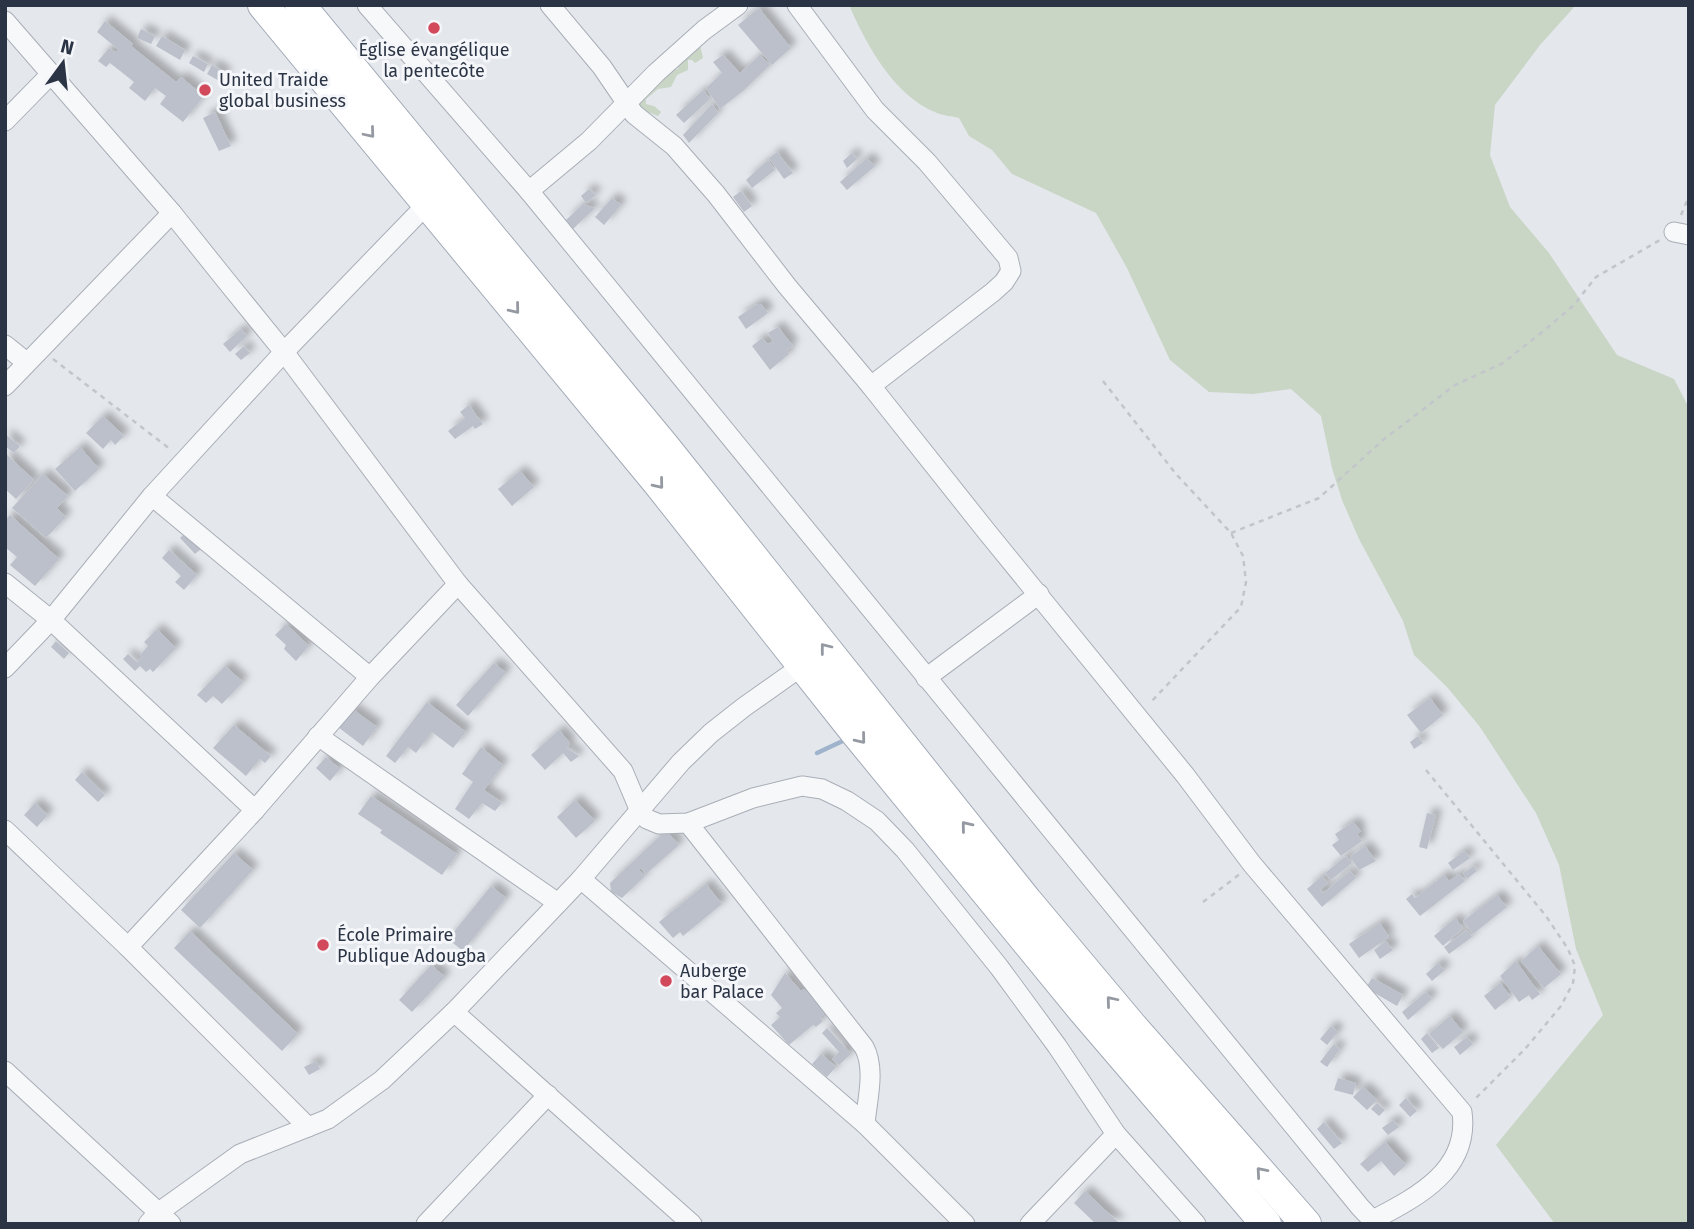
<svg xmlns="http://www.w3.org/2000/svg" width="1694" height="1229" viewBox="0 0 1694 1229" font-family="'Fira Sans',sans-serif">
<defs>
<filter id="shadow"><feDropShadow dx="6" dy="-6" stdDeviation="3.5" flood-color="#0004"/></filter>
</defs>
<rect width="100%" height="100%" fill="#e4e7ec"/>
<!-- green -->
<g fill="#c9d6c5">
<path d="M849 5H1576L1540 45 1495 105 1490 155 1510 207 1549 253 1617 355 1674 379 1689 408V1224H1555L1496 1145 1603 1015 1576 949 1559 865 1536 813 1480 727 1447 687 1414 655 1403 621 1359 539 1342 500 1332 468 1321 416 1291 389 1253 394 1209 392 1170 360 1127 268 1096 213 1012 174 992 150 969 136 959 118C952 116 944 116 937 113 894 96 867 46 849 5Z"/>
<path d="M700 45 703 58 695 63 692 60H688V70L677 75 671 87 658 89 646 99V104L654 106 661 112 658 116 648 112 643 113 630 92 671 70 678 69 679 62Z"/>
</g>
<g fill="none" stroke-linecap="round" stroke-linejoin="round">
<!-- stream -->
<path stroke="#9fb4cc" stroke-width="4.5" d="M817 753 847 739"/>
</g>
<!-- building -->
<g fill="#bbc0ca" filter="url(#shadow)">
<path d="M759 8 791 48 772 65 738 25Z"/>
<path d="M105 21 133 44 131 46 176 82 181 77 204 96 183 122 160 104 166 96 155 88 145 101 129 88 134 82 110 63 106 67 98 61 109 48 115 52 119 50 97 32Z"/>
<path d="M141 29 155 36 151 44 137 38Z"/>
<path d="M162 36 185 50 180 60 156 46Z"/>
<path d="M723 55 740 73 760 55 770 65 743 91 720 109 706 88 722 73 713 62Z"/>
<path d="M193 56 208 64 204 72 189 63Z"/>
<path d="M212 65 226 73 221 82 207 74Z"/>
<path d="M703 90 710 99 684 123 676 115Z"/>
<path d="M712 104 718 113 689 143 683 135Z"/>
<path d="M215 112 231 146 219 151 203 118Z"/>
<path d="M777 152 793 173 784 179 769 158Z"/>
<path d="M852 153 857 159 847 168 843 161Z"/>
<path d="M867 158 875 166 847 190 840 182Z"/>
<path d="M768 160 775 170 752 188 746 180Z"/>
<path d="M589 189 596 195 586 203 581 196Z"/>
<path d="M741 191 752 206 744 212 733 197Z"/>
<path d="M612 198 621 205 604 225 595 217Z"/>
<path d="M583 204 595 208 573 229 566 220Z"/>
<path d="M757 304H761L768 313 746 329 738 317Z"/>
<path d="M778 327 793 346 787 350 789 354 770 370 752 346 762 338 768 344 773 341 768 333Z"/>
<path d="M241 329 247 336 230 352 223 344Z"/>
<path d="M244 346 250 353 241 360 235 354Z"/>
<path d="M469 405 483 424 475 429 473 426 455 439 448 431 465 418 460 412Z"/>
<path d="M103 416 124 436 115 445 111 440 103 449 86 433Z"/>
<path d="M5 434 20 446 14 453 5 446Z"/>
<path d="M80 447 99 469 75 491 55 469Z"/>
<path d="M5 453 34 480 16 499 5 489Z"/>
<path d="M520 471 534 487 512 506 498 489Z"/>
<path d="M43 474 68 496 57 508 66 517 46 538 12 508Z"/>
<path d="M10 515 59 559 35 586 10 565 17 557 5 547V520Z"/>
<path d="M186 532 201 549 195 554 180 538Z"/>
<path d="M169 550 197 575 184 590 175 582 181 576 162 558Z"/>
<path d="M286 624 309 646 296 661 284 649 286 645 275 635Z"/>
<path d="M157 629 176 648 153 672 150 669 146 672 140 666 135 671 123 659 128 654 137 662 142 657 140 655 148 646 144 642Z"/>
<path d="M56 641 69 653 64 659 51 647Z"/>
<path d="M494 663 506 673 468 716 456 705Z"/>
<path d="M225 666 243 682 222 704 213 696 206 703 197 695Z"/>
<path d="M1430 698 1443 715 1421 733 1407 715Z"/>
<path d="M427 702 466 732 453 748 432 732 416 753 408 747 395 763 386 756Z"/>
<path d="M351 708 377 727 363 746 338 727Z"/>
<path d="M234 725 271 756 265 763 260 759 246 776 213 748Z"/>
<path d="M559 730 570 743 567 748 579 756 571 762 563 753 545 770 531 755Z"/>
<path d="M1418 736 1423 743 1414 749 1410 742Z"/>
<path d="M481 747 503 765 484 790 502 803 495 811 482 803 469 819 455 809 473 782 462 774Z"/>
<path d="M326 757 340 769 330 781 316 768Z"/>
<path d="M82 772 105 795 98 802 75 780Z"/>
<path d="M371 796 457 854 442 875 380 833 382 830 358 814Z"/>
<path d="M575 800 595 821 576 838 557 817Z"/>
<path d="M35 803 48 815 37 827 24 815Z"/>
<path d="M1427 813 1436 815 1427 849 1419 847Z"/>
<path d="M1353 822 1361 831 1357 834 1362 841 1341 856 1332 845 1339 840 1335 834Z"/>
<path d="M662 834H669L679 845 646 874 641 868 639 870 645 876 622 898 611 892 610 883Z"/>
<path d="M1365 846 1376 861 1359 870 1350 857Z"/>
<path d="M1464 851 1470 858 1453 870 1448 863Z"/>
<path d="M234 853 253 870 200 928 181 910Z"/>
<path d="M1346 856 1352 863 1331 880 1325 873Z"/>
<path d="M1474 866 1477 871 1467 879 1463 873Z"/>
<path d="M1350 871 1356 878 1322 907 1307 889 1322 876 1328 883 1320 890 1323 893Z"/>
<path d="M1459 874 1465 881 1420 916 1406 899 1412 894 1415 898 1444 875 1449 881Z"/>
<path d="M706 884 722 904 683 936 680 932 673 938 659 922Z"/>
<path d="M491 886 506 898 463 951 448 939Z"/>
<path d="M1497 895 1507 907 1473 934 1463 921Z"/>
<path d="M1455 918 1463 928 1443 946 1434 936Z"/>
<path d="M1380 923 1389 937 1359 958 1349 944Z"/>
<path d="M1467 930 1472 937 1449 954 1444 947Z"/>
<path d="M190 931 298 1034 282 1051 174 948Z"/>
<path d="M1386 941 1393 950 1380 959 1374 950Z"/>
<path d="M1538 946 1561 974 1544 988 1521 961Z"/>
<path d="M1516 961 1540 994 1532 1000 1529 995 1519 1002 1500 976Z"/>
<path d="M1438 963 1445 970 1432 981 1426 974Z"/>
<path d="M431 965 445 977 412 1012 399 1000Z"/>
<path d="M785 973 801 991 804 989 825 1013 820 1018 823 1021 816 1027 813 1025 789 1045 771 1025 780 1017 776 1013 782 1008 771 995Z"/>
<path d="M1372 978 1403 995 1397 1006 1366 988Z"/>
<path d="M1500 983 1511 997 1495 1010 1484 996Z"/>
<path d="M1426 992 1432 999 1408 1020 1402 1012Z"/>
<path d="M1450 1016 1463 1032 1443 1049 1429 1034Z"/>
<path d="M1331 1026 1338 1032 1327 1045 1320 1039Z"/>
<path d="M827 1028 851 1054 839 1065 832 1059 839 1052 822 1033Z"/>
<path d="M1427 1033 1439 1048 1432 1053 1421 1039Z"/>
<path d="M1467 1037 1473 1044 1460 1055 1454 1047Z"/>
<path d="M1334 1044 1340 1049 1327 1067 1320 1062Z"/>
<path d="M821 1054 836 1067 827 1077 812 1064Z"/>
<path d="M316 1061 320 1069 309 1075 304 1067Z"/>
<path d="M1338 1078 1356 1083 1353 1095 1334 1090Z"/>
<path d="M1363 1087 1377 1100 1367 1110 1353 1097Z"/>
<path d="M1406 1098 1417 1111 1410 1117 1399 1105Z"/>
<path d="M1377 1103 1385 1110 1379 1116 1371 1109Z"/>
<path d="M1393 1120 1399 1127 1388 1135 1382 1128Z"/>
<path d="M1324 1122 1342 1143 1334 1149 1317 1129Z"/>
<path d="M1385 1142 1406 1165 1394 1176 1381 1161 1368 1172 1360 1164Z"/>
<path d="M1085 1191 1120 1224H1096L1074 1203Z"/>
</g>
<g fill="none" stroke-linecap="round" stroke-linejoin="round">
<defs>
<g id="street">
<path d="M367 5 529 191 1360 1207 1376 1224"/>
<path d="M550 5 602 67 634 114 674 146 716 194 787 286 871 386 987 532 1185 775 1252 864 1462 1112C1470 1170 1417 1197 1373 1220"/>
<path d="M797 5 875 110 927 162 1008 258 1011 271 1004 282 993 292 871 386"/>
<path d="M5 21 172 213 228 283 284 352 458 584 623 771 640 811 647 819 659 824 688 823 753 798 802 786 822 789 847 801 877 821 905 850 999 967 1057 1046 1116 1134 1196 1224"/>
<path d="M5 121 51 74"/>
<path d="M529 191 589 141 656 73 704 30 738 5"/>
<path d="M1674 232 1689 235"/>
<path d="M5 345 26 362"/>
<path d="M5 386 172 213"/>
<path d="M152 496 370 677"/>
<path d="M5 583 51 620 255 810"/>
<path d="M5 668 51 620 152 496 284 352 428 203"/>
<path d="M926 678 1039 594"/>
<path d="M318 736 558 903"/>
<path d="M688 823 864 1047C876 1069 867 1100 865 1124"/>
<path d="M5 830 128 947 308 1127"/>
<path d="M581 879 865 1124 965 1224"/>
<path d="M128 947 255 810 370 677 458 584"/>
<path d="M454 1012 692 1224"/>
<path d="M5 1071 171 1224"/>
<path d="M148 1224 159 1212 240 1154 328 1119 382 1080 454 1012 581 879 681 762 711 733 744 707 802 666"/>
<path d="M426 1224 548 1095"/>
<path d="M1030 1224 1116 1134"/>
</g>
<g id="primary">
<path d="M263 5 658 483 855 732 1081 1008 1266 1224"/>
<path d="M300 5 665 447 1027 901 1131 1025 1306 1224"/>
</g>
</defs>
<!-- street casing -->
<use href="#street" stroke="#a9aeb7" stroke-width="21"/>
<!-- primary casing -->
<use href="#primary" stroke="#a3abb8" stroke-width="32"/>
<!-- path -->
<g stroke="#c2c5cb" stroke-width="2.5" stroke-dasharray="5 5" stroke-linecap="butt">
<path d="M1681 215 1689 196"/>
<path d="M53 359 170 449"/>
<path d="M1103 381 1176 474 1231 533 1243 556 1246 582 1241 607 1150 703"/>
<path d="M1231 533 1319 498 1383 440 1455 385 1503 363 1541 333 1573 306 1596 277 1660 240"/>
<path d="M1426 770 1546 916 1568 949 1575 966 1573 983 1561 1006 1525 1049 1474 1100"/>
<path d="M1203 902 1240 874"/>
</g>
<!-- street -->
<use href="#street" stroke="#f7f8fa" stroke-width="19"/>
<!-- primary -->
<use href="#primary" stroke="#fff" stroke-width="30"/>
</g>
<!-- one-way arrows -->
<defs><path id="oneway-chevron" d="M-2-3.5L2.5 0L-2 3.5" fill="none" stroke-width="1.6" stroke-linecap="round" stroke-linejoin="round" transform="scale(1.75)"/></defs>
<g stroke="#959aa2">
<use href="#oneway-chevron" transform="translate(370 133) rotate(50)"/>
<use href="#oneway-chevron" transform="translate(515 309) rotate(51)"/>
<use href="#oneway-chevron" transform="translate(659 484) rotate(51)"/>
<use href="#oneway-chevron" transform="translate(825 648) rotate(-128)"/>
<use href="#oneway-chevron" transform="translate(861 739) rotate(51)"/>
<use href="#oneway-chevron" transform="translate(966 826) rotate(-129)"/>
<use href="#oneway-chevron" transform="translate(1111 1001) rotate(-130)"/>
<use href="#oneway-chevron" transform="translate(1261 1172) rotate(-131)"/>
</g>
<!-- markers -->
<g fill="#d1495b" stroke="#f4f6f9" stroke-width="2.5">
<circle cx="434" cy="28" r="7"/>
<circle cx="205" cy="90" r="7"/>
<circle cx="323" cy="945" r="7"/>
<circle cx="666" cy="981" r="7"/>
</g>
<g text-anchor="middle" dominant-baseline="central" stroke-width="6" stroke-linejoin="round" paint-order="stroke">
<!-- poi labels -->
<g font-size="18" fill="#2b3445" stroke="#f4f6f9" text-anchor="start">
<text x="434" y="50" text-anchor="middle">Église évangélique<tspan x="434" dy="21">la pentecôte</tspan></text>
<text x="219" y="80">United Traide<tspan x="219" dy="21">global business</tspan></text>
<text x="337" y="935">École Primaire<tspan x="337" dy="21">Publique Adougba</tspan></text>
<text x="680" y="971">Auberge<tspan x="680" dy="21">bar Palace</tspan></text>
</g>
</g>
<!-- border -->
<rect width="1694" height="1229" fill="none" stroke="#2b3445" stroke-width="14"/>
<!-- north arrow -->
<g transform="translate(63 63) rotate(15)" stroke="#f4f6f9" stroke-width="5" paint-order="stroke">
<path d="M0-5L12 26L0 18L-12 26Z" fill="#2b3445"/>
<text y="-10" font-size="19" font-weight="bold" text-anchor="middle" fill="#2b3445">N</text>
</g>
</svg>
